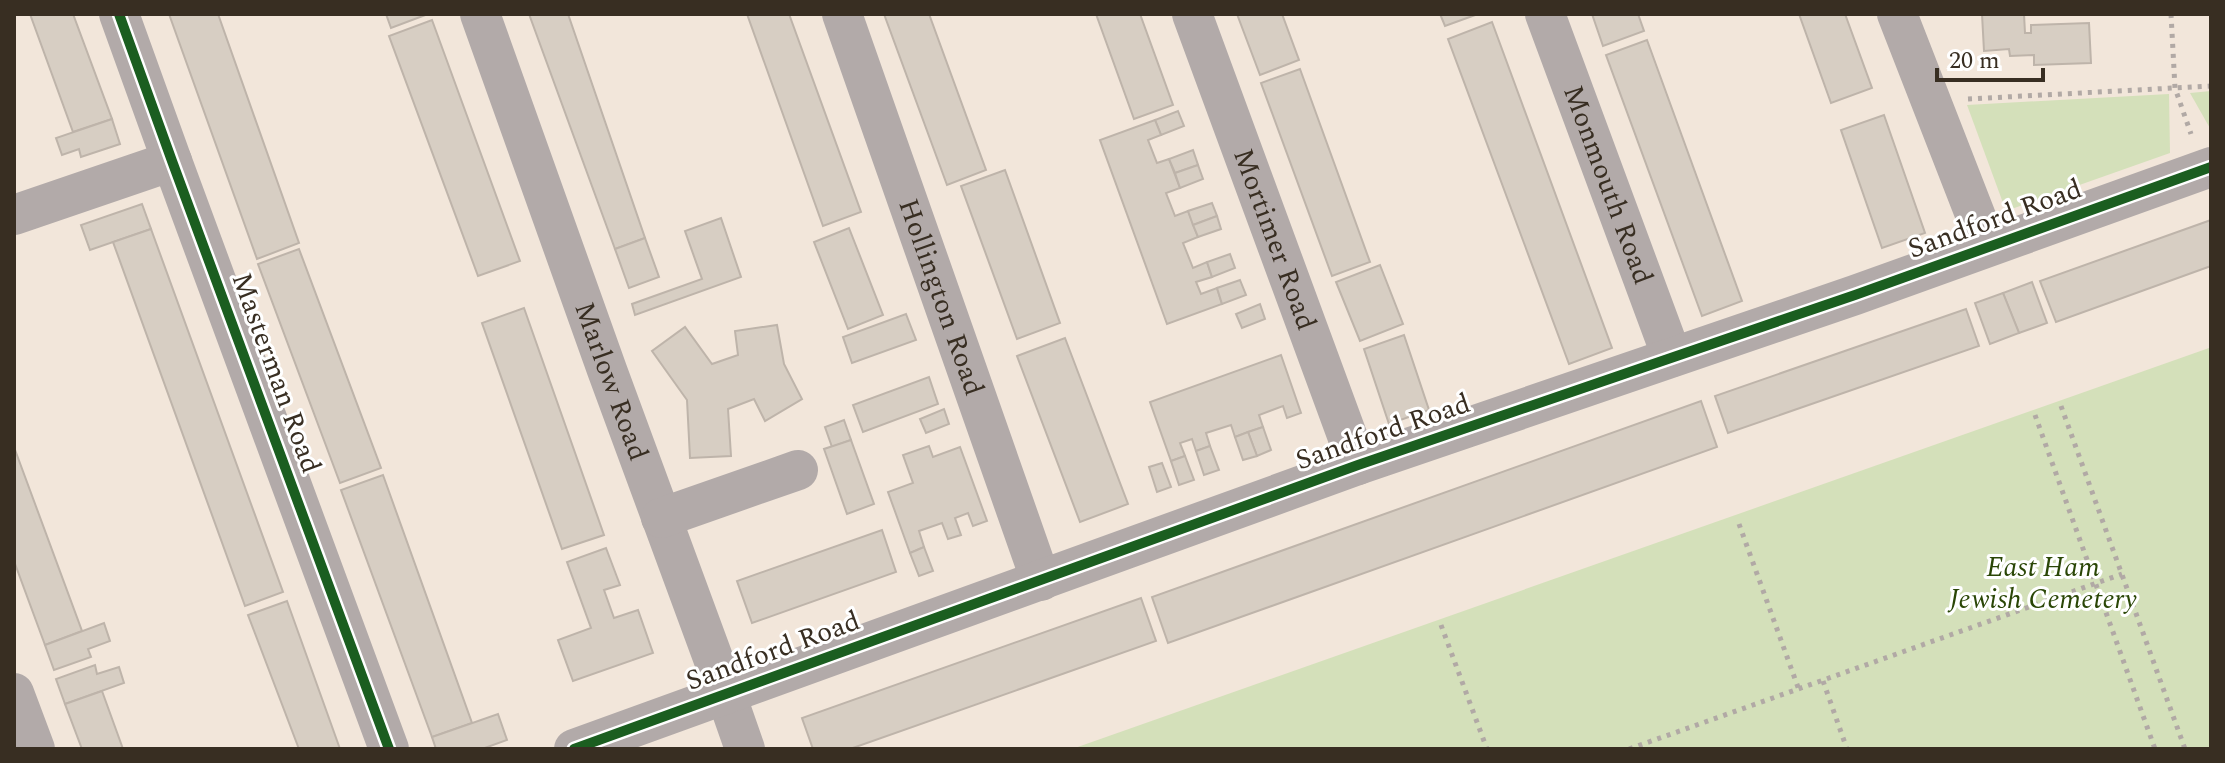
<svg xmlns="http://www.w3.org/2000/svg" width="2225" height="763" viewBox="0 0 2225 763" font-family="Spectral,serif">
<rect width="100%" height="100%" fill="#f2e6da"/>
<!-- green -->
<g fill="#d4e0ba">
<path d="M2211 91V130L2190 93Z"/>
<path d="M2169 94 2170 153 2006 211 1967 105Z"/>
<path d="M2209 348 2211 353V749H1072Z"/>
</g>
<!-- building -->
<g fill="#d7cec3" stroke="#beb4aa" stroke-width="2">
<path d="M30 14H73L112 119 73 132Z"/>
<path d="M169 14H218L299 243 257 259Z"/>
<path d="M386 14H428L391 28Z"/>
<path d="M529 14H568L645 238 615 249Z"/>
<path d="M747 14H789L861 212 823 226Z"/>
<path d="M884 14H929L986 170 947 185Z"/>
<path d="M1096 14H1140L1173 105 1134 119Z"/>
<path d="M1237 14H1282L1299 60 1260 75Z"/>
<path d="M1440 14H1478L1445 26Z"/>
<path d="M1592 14H1638L1644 31 1603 46Z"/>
<path d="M1799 14H1845L1872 88 1831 103Z"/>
<path d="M1982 14H2024L2025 33H2031V25L2089 23 2091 63 2034 65V55L2010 56 2009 49 1984 51Z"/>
<path d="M432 20 520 261 478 276 389 36Z"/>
<path d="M1492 22 1612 348 1569 364 1448 39Z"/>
<path d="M1647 40 1742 301 1702 316 1606 55Z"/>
<path d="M1300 69 1370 262 1332 276 1261 83Z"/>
<path d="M1178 111 1184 126 1161 135 1155 120Z"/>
<path d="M1884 115 1925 233 1882 248 1841 130Z"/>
<path d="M112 119 120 144 81 157 79 149 62 155 56 138Z"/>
<path d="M1155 120 1161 135 1148 140 1157 163 1169 159 1180 188 1166 193 1175 216 1188 211 1198 237 1183 243 1193 268 1207 262 1212 277 1196 282 1201 294 1217 288 1222 304 1167 324 1100 140Z"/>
<path d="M1193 150 1198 165 1175 173 1169 159Z"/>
<path d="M1198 165 1203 179 1180 188 1175 173Z"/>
<path d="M1005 170 1060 323 1017 339 961 186Z"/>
<path d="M1212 203 1217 216 1193 225 1188 211Z"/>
<path d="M142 204 151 229 90 250 81 225Z"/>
<path d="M1217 216 1221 229 1198 237 1193 225Z"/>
<path d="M721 218 741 277 635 315 632 304 702 279 685 231Z"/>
<path d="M2211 220V266L2056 322 2040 281Z"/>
<path d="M849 228 883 315 848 329 814 242Z"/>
<path d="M151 229 283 592 245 606 113 242Z"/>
<path d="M645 238 659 277 629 288 615 249Z"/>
<path d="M299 249 381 468 340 483 258 264Z"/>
<path d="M1230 254 1235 268 1212 277 1207 262Z"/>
<path d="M1380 265 1403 324 1360 341 1336 282Z"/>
<path d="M1240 280 1246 295 1222 304 1217 288Z"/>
<path d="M2032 282 2047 323 2019 333 2003 293Z"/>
<path d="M2003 293 2019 333 1990 344 1975 303Z"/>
<path d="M1260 304 1265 319 1242 328 1236 314Z"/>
<path d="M524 308 604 535 562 549 482 323Z"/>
<path d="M1966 309 1979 346 1728 433 1715 396Z"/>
<path d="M906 314 916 340 852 363 843 337Z"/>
<path d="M777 325 784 364 802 399 765 421 754 399 728 409 731 456 690 458 687 400 652 351 685 327 712 364 738 355 735 331Z"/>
<path d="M1404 335 1429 410 1389 424 1364 349Z"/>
<path d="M1065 338 1128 504 1080 522 1017 356Z"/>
<path d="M1281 355 1301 413 1287 418 1283 406 1259 415 1263 427 1248 432 1235 437 1231 425 1206 433 1210 446 1196 451 1192 439 1180 443 1185 456 1171 461 1150 402Z"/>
<path d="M929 377 938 404 863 432 853 405Z"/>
<path d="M1701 401 1717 447 1168 643 1152 597Z"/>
<path d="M944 409 949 424 926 433 920 419Z"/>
<path d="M844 420 851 440 832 447 825 427Z"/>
<path d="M1263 427 1271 450 1257 456 1248 432Z"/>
<path d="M1248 432 1257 456 1243 460 1235 437Z"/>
<path d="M851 440 874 504 847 514 824 449Z"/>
<path d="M929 446 933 457 960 447 987 521 973 526 968 513 955 518 961 535 948 539 942 523 919 531 924 547 910 553 888 492 913 483 903 455Z"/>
<path d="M1210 446 1219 470 1204 475 1196 451Z"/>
<path d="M14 447 82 631 45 645 14 561Z"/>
<path d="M1185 456 1194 480 1179 485 1171 461Z"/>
<path d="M1162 463 1171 487 1157 492 1149 467Z"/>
<path d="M383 475 472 723 432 737 341 490Z"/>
<path d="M882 530 896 572 752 623 737 581Z"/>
<path d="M924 547 933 571 919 576 910 553Z"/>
<path d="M606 548 620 585 604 590 614 618 638 610 653 653 573 681 558 640 591 628 567 562Z"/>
<path d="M1141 598 1156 641 850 749H813L802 718Z"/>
<path d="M287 601 340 749H299L248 615Z"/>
<path d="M104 623 110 641 88 649 91 657 54 670 45 645Z"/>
<path d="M95 665 97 674 119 667 124 683 65 704 56 679Z"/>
<path d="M102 691 123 749H82L65 704Z"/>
<path d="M498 714 507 740 482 749H436L432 737Z"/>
</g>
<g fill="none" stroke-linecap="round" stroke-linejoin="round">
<!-- path -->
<g stroke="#b1a9a5" stroke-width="5" stroke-dasharray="4 6" stroke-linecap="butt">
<path d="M2171 14 2175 88 2191 134"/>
<path d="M1968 99 2211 86"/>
<path d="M2061 406 2185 749"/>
<path d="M2035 415 2155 749"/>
<path d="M1739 524 1799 690"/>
<path d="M1441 625 1487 749"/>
<path d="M1823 681 1847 749"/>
<path d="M1629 749 2122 574"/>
</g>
<!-- minor -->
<g stroke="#b2aaa9" stroke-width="40">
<path d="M119 14 172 161 389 749"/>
<path id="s1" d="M480 14 607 370 716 666 745 749"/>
<path id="s2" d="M842 14 1041 581"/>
<path id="s3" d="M1192 14 1358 465"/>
<path id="s4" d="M1545 14 1672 357"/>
<path d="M1897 14 1978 222 1985 247"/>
<path d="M14 215 172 161"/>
<path d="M661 518 798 470"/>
<path d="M14 693 35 749"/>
<path d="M574 749 1358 465 1855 295 2211 167"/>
</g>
<defs>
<g id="cycleway">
<path d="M119 14 172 161 389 749"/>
<path d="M574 749 1358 465 1855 295 2211 167"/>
</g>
</defs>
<!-- cycleway casing -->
<use href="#cycleway" stroke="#fff" stroke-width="15"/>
<!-- cycleway -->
<use href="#cycleway" stroke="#1b5e20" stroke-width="10"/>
</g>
<g text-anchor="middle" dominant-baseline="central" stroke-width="6" stroke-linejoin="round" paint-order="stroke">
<!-- street labels -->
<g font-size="28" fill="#382e22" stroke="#fff">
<text stroke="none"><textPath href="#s4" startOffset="182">Monmouth Road</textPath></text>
<text transform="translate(1995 219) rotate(-20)">Sandford Road</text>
<text stroke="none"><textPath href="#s3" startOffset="240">Mortimer Road</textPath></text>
<text stroke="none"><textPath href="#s2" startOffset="300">Hollington Road</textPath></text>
<text transform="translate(276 373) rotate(70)">Masterman Road</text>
<text stroke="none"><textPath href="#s1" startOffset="390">Marlow Road</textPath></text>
<text transform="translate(1383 432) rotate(-19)">Sandford Road</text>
<text transform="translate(773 651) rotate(-20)">Sandford Road</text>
</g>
<!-- park labels -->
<g font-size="28" font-style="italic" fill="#2a4606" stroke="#fff">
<text x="2043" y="567">East Ham<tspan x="2043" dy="32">Jewish Cemetery</tspan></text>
</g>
</g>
<!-- border -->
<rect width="2225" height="763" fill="none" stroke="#382e22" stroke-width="32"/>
<!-- scale -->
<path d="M1937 68v12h106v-12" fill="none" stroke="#382e22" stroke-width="4"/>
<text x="1949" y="68" font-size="24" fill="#382e22" stroke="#ffffff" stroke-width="6" paint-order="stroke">20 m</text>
</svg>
